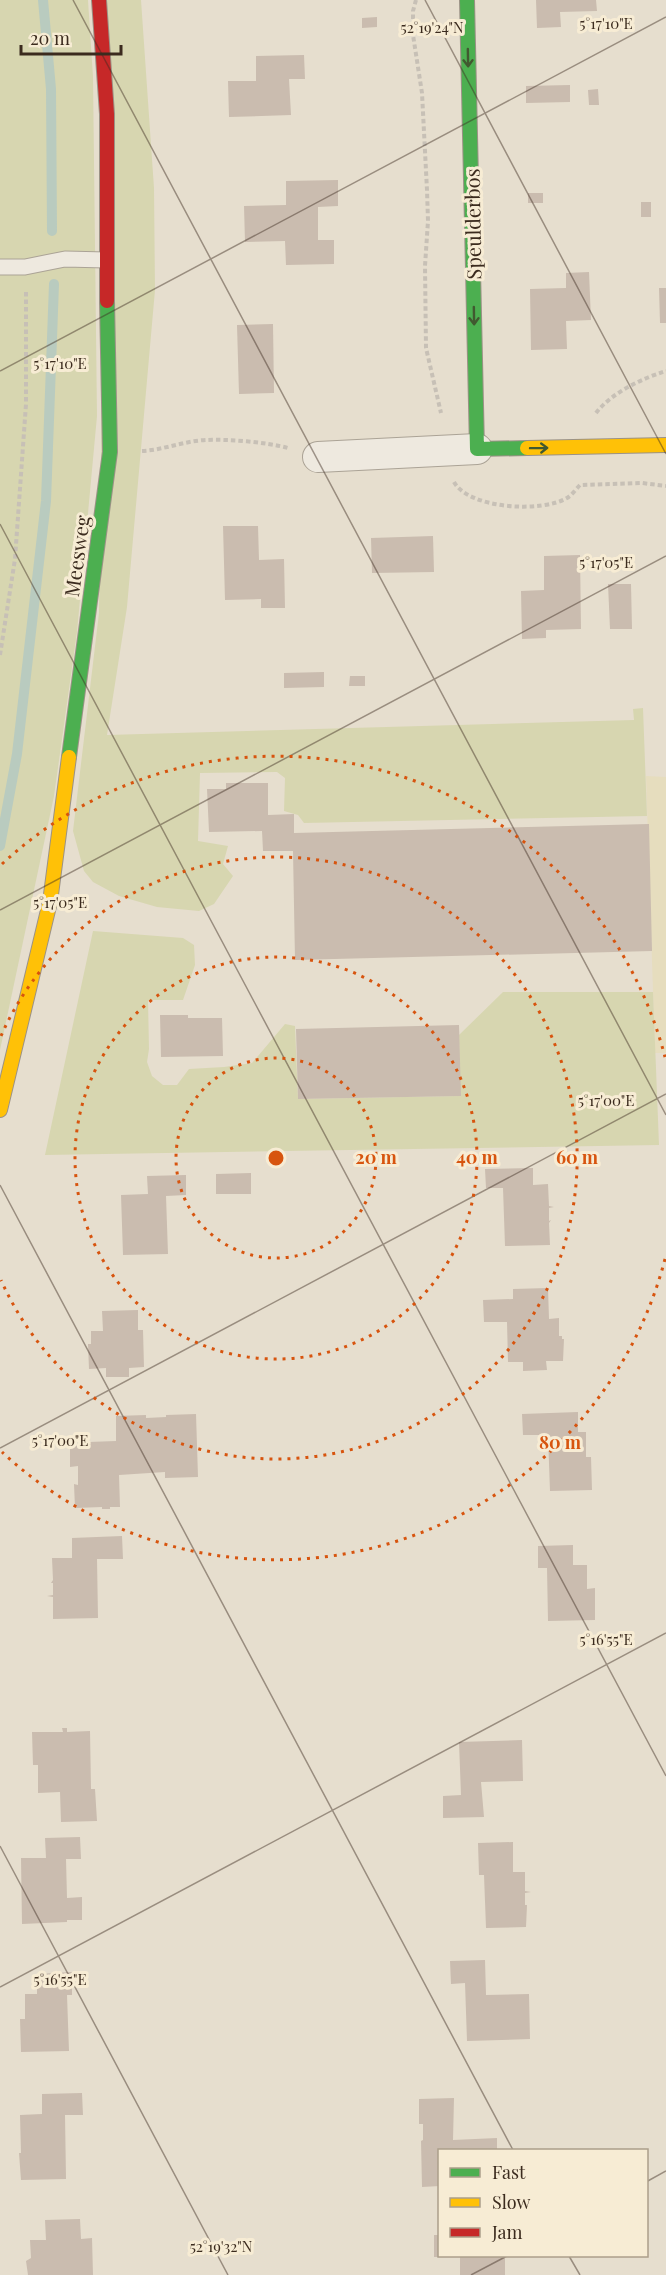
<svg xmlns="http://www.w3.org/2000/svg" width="666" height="2275" viewBox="0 0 666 2275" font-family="'Playfair Display',serif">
<rect width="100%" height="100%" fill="#e6dece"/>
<!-- farmland -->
<path fill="#e6ddbe" d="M646 776 666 777V1053H655Z"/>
<!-- green -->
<g fill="#d7d6b0">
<path d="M0 0H88L93 77 97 416 77 632 54 796 0 1050Z"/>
<path d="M107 0H141L154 188 155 290 127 607 107 735 634 720 633 709 643 708 647 816 304 823 298 815 284 811 285 778 277 772 200 773 198 841 228 846 223 864 233 876 214 904 199 911 157 907 119 896 93 882 84 871 73 831 99 613Z"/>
<path d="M93 931 183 938 194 945 195 965 183 1000H148L149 1049 147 1062 152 1076 163 1085H177L189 1069 224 1067 252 1063 285 1024 295 1026 298 1099 460 1096 459 1035 503 992H653L659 1145 45 1155Z"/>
</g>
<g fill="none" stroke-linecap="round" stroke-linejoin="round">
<!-- stream -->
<g stroke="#b9cbbf" stroke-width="10">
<path d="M43 0 51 89 52 231"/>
<path d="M0 846 17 754 46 501 54 284"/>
</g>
</g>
<!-- building -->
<g fill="#cabcaf">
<path d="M536 0H596L597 11 560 12 561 27 537 28Z"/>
<path d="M377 17V27L362 28V18Z"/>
<path d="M304 55 305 79H289L291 115 229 117 228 81H256V56Z"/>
<path d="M570 85V102L526 103V86Z"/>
<path d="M598 89 599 105H589L588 90Z"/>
<path d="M338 180V206L318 207V240H334V264L286 265 285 241 245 242 244 206 286 205V181Z"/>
<rect x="528" y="193" width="15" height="10"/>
<rect x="641" y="202" width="10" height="15"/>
<path d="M589 272 591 320 566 321 567 349 531 350 530 289 566 288V273Z"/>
<path d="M659 288H666V323H660Z"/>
<path d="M273 324 274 393 239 394 237 325Z"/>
<path d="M223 526H258L259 560 284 559 285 608H261V599L225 600Z"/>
<path d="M433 536 434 572 372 573 371 538Z"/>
<path d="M580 555 581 629 546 630V638L522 639 521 591 544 590V556Z"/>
<path d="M608 584H631L632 629H610Z"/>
<path d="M324 672V687L284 688V673Z"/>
<path d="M350 676H365V686H349Z"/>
<path d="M226 783H268V815L294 814V833L649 824 652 951 295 960 293 851H263L262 831 209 832 207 789H226Z"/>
<path d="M160 1015H188V1018H222L223 1056 161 1057Z"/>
<path d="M459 1025 461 1096 298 1099 296 1029Z"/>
<path d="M533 1168V1185L548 1184 549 1206 554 1207 549 1208V1221L551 1220 549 1223 550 1245 505 1246 503 1188H486L485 1169Z"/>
<path d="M251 1173V1194H216V1174Z"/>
<path d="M186 1175V1195L166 1196 168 1254 123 1255 121 1195 148 1194 147 1176Z"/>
<path d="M548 1288 549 1319 559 1318V1336H562V1339H564L563 1361H546L547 1370 523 1371V1362H508L507 1322H484L483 1300 513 1299V1289Z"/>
<path d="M138 1310V1330H143L144 1367 129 1368V1377H106V1368L89 1369 88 1344H91V1331H103L102 1311Z"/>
<path d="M578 1412V1432H586V1457H591L592 1490 550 1491 548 1435H523L522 1414Z"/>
<path d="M196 1414 198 1477 165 1478V1472L119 1475 120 1507H110V1509H102V1507L75 1508 74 1484 78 1485V1466L70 1467V1446L89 1445V1442L116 1441V1416L146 1415V1418L166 1417V1415Z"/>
<path d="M122 1536 123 1559H97L98 1618 53 1619V1597L47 1596 53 1595V1583H51L53 1580 52 1558H72V1538Z"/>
<path d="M573 1545V1565H587V1589L595 1588V1620L548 1621 547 1568H538V1546Z"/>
<path d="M62 1728H67V1732L90 1731 91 1789H95L97 1821 61 1822 60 1792 38 1793V1765H33L32 1732H63Z"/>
<path d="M522 1740 523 1781 481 1782 484 1817 443 1818V1796L461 1795 459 1742Z"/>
<path d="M80 1837 81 1859H66L67 1898 82 1897V1920H67V1922L22 1924 21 1858H46L45 1838Z"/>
<path d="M513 1842V1872H525V1891L531 1892 525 1893V1905H527L526 1927 486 1928 484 1875H479L478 1843Z"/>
<path d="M485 1960 486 1995 529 1994 530 2039 467 2041 465 1983 451 1984 450 1961Z"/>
<path d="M72 1972V1995H67L69 2051 21 2052 20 2019H25V1994H37V1974Z"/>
<path d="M82 2093 83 2115H65L66 2179 21 2180 19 2153H21L20 2115 42 2114V2094Z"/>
<path d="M454 2098 453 2140 497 2138V2150H440V2186L422 2187 421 2141 423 2140V2124H419V2099Z"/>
<path d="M80 2219 81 2239 92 2238 93 2275H28L26 2261 31 2258 30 2240H46L45 2220Z"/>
<rect x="434" y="2235" width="6" height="22"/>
<rect x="460" y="2256" width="45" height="19"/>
</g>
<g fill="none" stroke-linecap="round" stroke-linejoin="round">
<defs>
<path id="lane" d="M0 267H25L65 259 106 260"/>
<path id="street" d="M318 457 477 449"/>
<g id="fast">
<path d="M467 0 477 449 527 448"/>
<path d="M69 757 110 452 107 301"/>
</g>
<g id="slow">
<path d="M527 448 666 445"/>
<path d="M0 1110 50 902 69 757"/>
</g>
<path id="jam" d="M99 0 107 114V301"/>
</defs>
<!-- lane casing -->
<use href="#lane" stroke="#aba396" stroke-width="17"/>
<!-- street casing -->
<use href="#street" stroke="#aba396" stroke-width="32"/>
<!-- fast casing -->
<use href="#fast" stroke="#9b9286" stroke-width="16"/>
<!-- slow casing -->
<use href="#slow" stroke="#9b9286" stroke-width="16"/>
<!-- jam casing -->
<use href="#jam" stroke="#9b9286" stroke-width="16"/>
<!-- path -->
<g stroke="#c7c0b6" stroke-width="4" stroke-dasharray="4.5 3" stroke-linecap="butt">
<path d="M416 0 413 11V35L422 93 427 190 428 221 425 266 426 348 441 413"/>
<path d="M596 413C611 393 643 378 666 371"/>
<path d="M142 451C163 450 184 441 206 440 229 439 266 442 288 448"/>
<path d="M454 482C469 509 542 513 567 498 572 495 576 489 580 485L642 483 666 486"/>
<path d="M0 655 15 559 26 404V291"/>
</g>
<!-- lane -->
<use href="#lane" stroke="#eee9df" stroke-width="15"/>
<!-- street -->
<use href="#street" stroke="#eee9df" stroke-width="30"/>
<!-- fast -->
<use href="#fast" stroke="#4caf50" stroke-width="14"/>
<!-- slow -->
<use href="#slow" stroke="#ffc107" stroke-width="14"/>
<!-- jam -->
<use href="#jam" stroke="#c62828" stroke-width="14"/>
</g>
<!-- one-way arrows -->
<defs><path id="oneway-shaft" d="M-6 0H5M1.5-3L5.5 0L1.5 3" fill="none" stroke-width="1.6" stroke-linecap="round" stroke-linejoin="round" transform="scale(1.5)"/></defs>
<g stroke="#415930">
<use href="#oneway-shaft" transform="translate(468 58) rotate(89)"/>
<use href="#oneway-shaft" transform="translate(474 316) rotate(89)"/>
<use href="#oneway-shaft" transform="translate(539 448) rotate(-1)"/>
</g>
<!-- ticks -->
<path fill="none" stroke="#3b2b1e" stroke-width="1.5" stroke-opacity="0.45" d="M73 0 666 1115M425 0 666 454M0 371 666 17M0 524 666 1776M0 910 666 556M0 1185 513 2150M0 1448 666 1094M0 1846 228 2275M0 1987 666 1633M646 2182 666 2171M569 2256 580 2275M471 2275 507 2256"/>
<!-- distance rings -->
<g fill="none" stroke="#d7540e" stroke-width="3" stroke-dasharray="3 6">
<circle cx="276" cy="1158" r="100"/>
<circle cx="276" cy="1158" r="201"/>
<path d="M1 1036A301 301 0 1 1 1 1280"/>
<path d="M665 1259A402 402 0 0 1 2 1452M2 864A402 402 0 0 1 665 1057"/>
</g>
<g text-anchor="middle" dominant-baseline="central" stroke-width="6" stroke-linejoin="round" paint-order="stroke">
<!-- street labels -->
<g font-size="20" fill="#3b2b1e" stroke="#f7ecd4">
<text transform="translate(472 224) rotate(-91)">Speulderbos</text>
<text transform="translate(76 556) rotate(-82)">Meesweg</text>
</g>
</g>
<g font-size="15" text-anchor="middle" fill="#3b2b1e" stroke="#f7ecd4" stroke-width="6" stroke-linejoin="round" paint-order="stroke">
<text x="606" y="29">5°17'10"E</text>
<text x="432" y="33">52°19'24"N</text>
<text x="60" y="369">5°17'10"E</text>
<text x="606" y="568">5°17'05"E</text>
<text x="60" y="908">5°17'05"E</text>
<text x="606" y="1106">5°17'00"E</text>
<text x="60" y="1446">5°17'00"E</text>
<text x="606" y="1645">5°16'55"E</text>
<text x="60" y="1985">5°16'55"E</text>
<text x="221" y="2252">52°19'32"N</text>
</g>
<circle cx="276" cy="1158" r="9" fill="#d7540e" stroke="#f7ecd4" stroke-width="3"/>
<g font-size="18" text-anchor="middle" font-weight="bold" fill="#d7540e" stroke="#f7ecd4" stroke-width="6" stroke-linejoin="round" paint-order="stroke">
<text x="376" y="1164">20 m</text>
<text x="477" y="1164">40 m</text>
<text x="577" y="1164">60 m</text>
<text x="560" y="1449">80 m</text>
</g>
<!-- legend -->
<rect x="438" y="2149" width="210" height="108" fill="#f7ecd4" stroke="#ac9f8b" stroke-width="1.5"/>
<rect x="450" y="2168" width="30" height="9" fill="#4caf50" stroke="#ac9f8b" stroke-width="1.5"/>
<text x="492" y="2179" font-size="18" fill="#3b2b1e">Fast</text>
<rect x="450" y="2198" width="30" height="9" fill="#ffc107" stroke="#ac9f8b" stroke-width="1.5"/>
<text x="492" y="2209" font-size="18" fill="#3b2b1e">Slow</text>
<rect x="450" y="2228" width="30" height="9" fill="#c62828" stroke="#ac9f8b" stroke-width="1.5"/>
<text x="492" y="2239" font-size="18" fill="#3b2b1e">Jam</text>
<!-- scale -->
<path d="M21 45v9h100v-9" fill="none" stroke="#3b2b1e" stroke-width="3"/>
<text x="30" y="45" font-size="18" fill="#3b2b1e" stroke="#f7ecd4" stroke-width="4.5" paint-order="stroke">20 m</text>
</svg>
